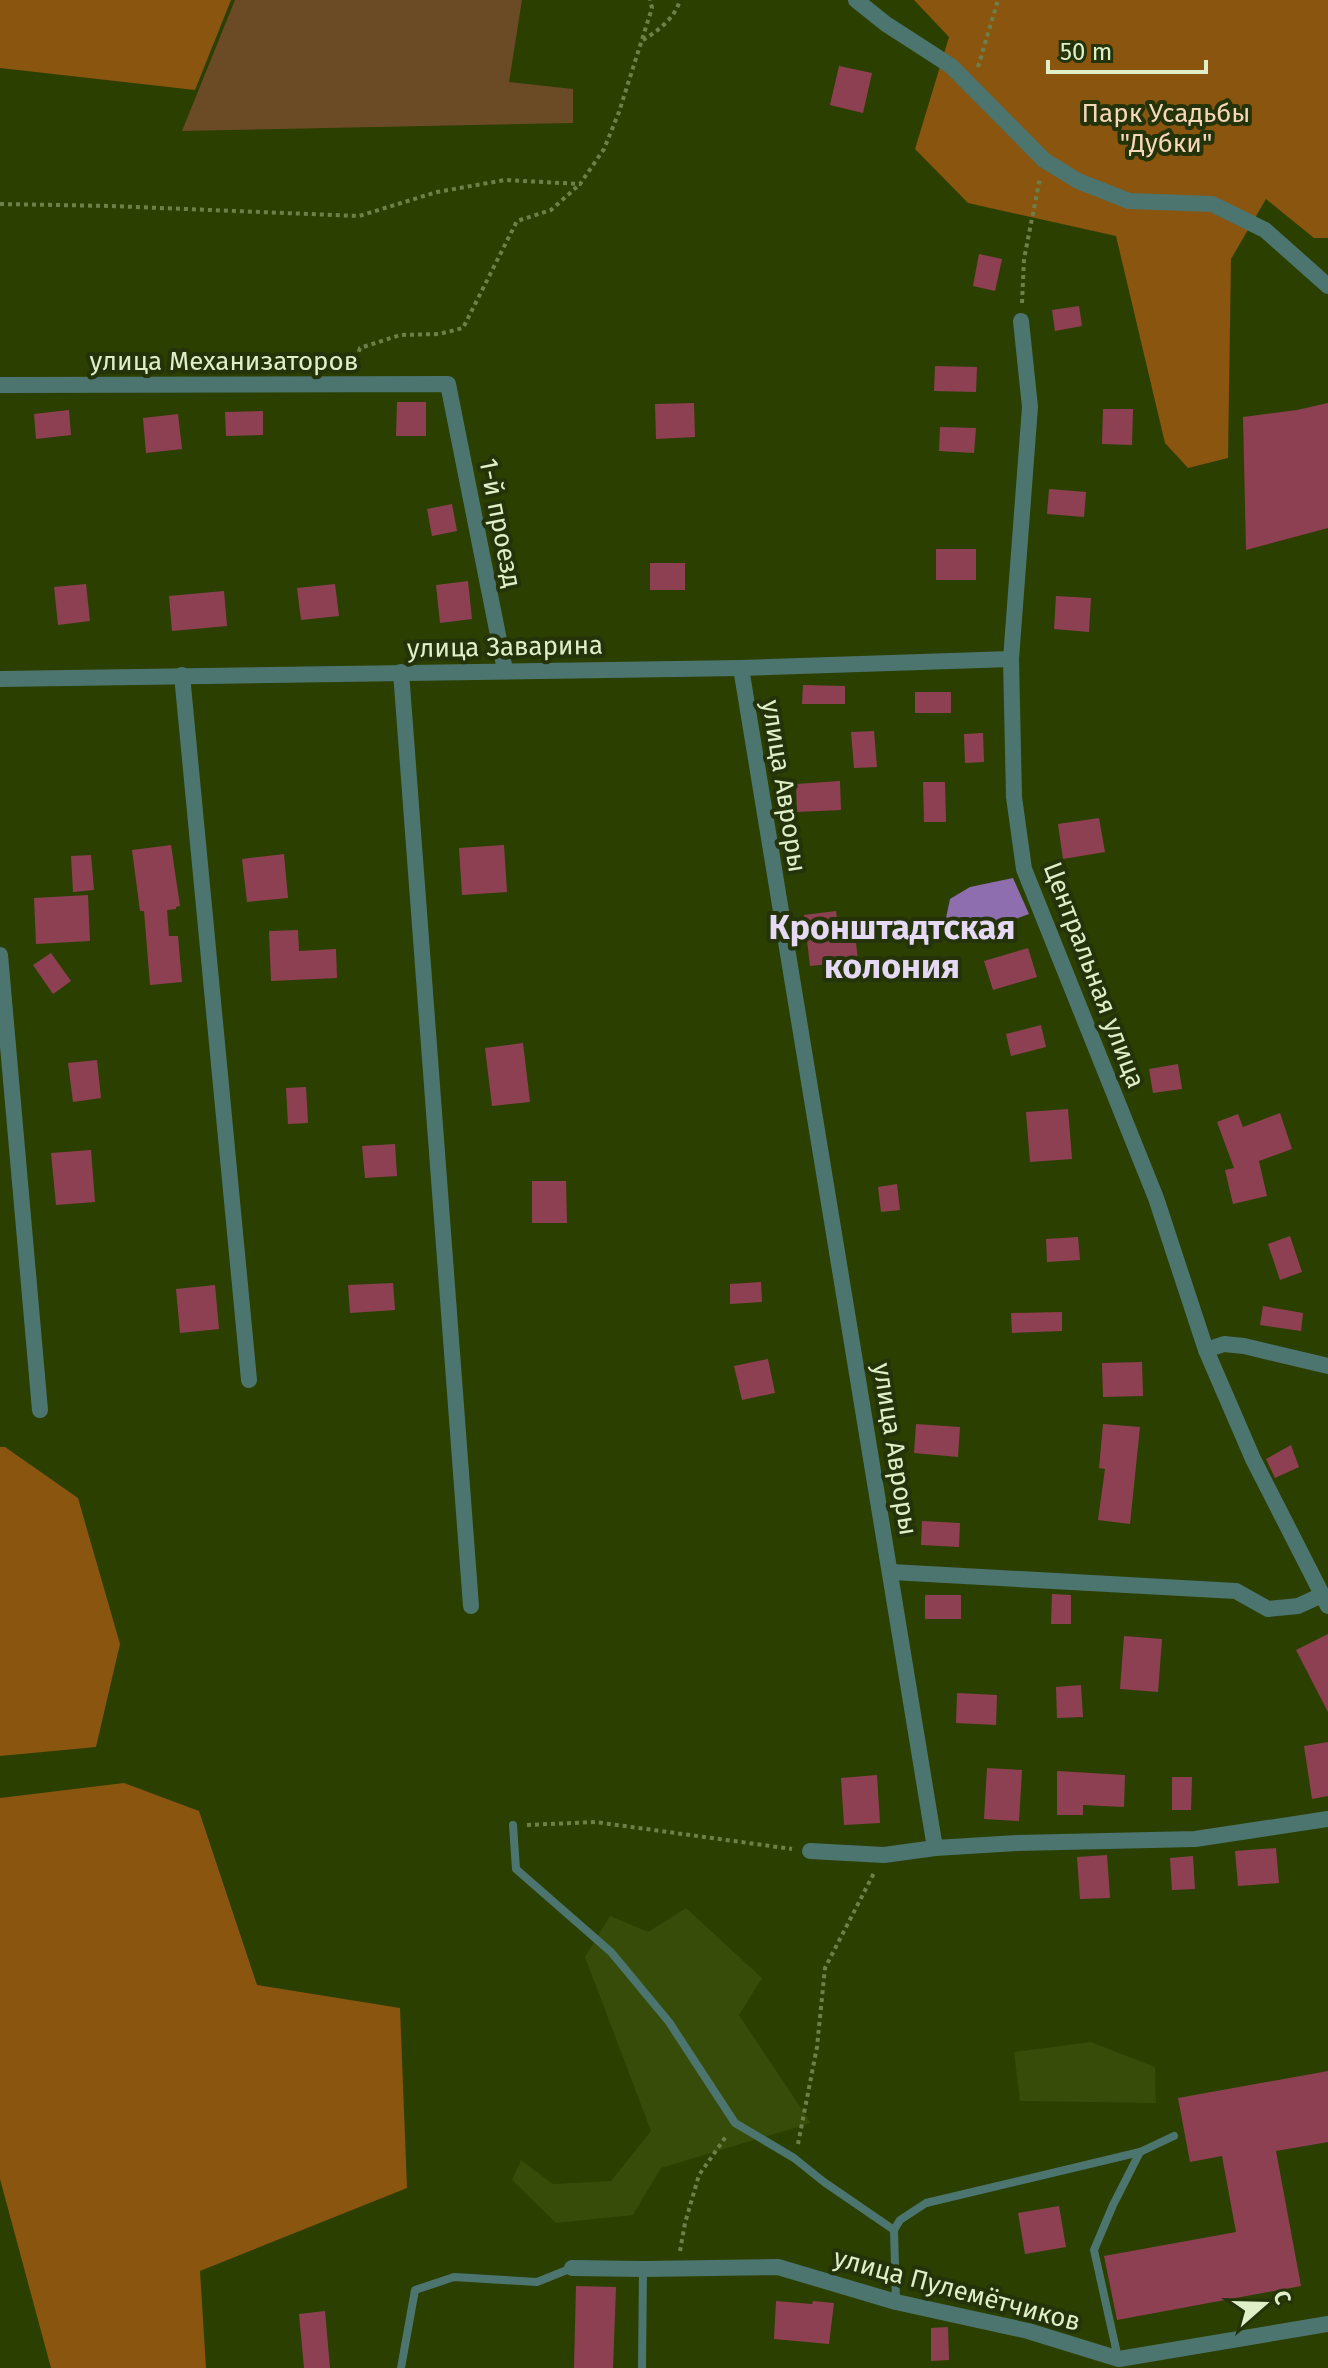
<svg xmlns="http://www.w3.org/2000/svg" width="1328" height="2368" viewBox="0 0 1328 2368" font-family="'Fira Sans',sans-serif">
<rect width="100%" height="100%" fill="#2b3f00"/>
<!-- built -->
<g fill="#364c08">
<path d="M686 1908 762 1978 739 2015 811 2123 661 2168 633 2215 556 2223 512 2180 521 2160 553 2184 611 2181 651 2131 585 1957 610 1916 648 1932Z"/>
<path d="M1091 2042 1155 2067 1156 2103 1020 2101 1014 2052Z"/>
</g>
<!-- green -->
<path fill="#6b4a26" d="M235 0H522L509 82 573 89V123L182 131Z"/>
<!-- forest -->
<g fill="#89550f">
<path d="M0 0H231L195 90 0 68Z"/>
<path d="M914 0H1328V238H1314L1266 199 1231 259 1228 458 1188 468 1165 443 1116 236 968 203 915 149 949 37Z"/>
<path d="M0 1447H5L78 1498 120 1644 96 1747 0 1756Z"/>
<path d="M124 1783 199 1811 257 1985 400 2008 407 2188 200 2271 206 2368H51L0 2179V1798Z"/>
</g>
<!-- water -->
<path fill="#8f6eb0" d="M1013 878 1029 914 1015 919 960 927 946 918 950 899 970 887Z"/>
<!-- building -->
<g fill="#8e4053">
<path d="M839 66 872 73 863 113 830 105Z"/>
<path d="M979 254 1002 259 995 291 973 286Z"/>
<path d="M1079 306 1082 326 1055 331 1052 310Z"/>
<path d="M935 366 977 367 976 392 934 391Z"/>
<path d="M397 402H426V436H396Z"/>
<path d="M694 403 695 437 656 439 655 404Z"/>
<path d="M1328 403V528L1246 550 1243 417 1297 410Z"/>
<path d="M1103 409H1133L1132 445 1102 444Z"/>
<path d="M69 410 71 435 36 439 34 414Z"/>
<path d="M263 411V435L226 436 225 412Z"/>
<path d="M178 414 182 449 146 453 143 418Z"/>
<path d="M940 427 976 428 974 453 939 451Z"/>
<path d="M1049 489 1086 492 1084 517 1047 514Z"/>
<path d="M452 504 457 531 432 536 427 509Z"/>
<rect x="936" y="549" width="40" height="31"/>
<rect x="650" y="563" width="35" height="27"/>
<path d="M468 581 472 619 440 623 436 585Z"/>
<path d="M86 584 90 621 58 625 54 587Z"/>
<path d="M335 584 339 616 301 620 297 588Z"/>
<path d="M224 591 227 626 172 631 169 596Z"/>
<path d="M1056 596 1091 598 1089 632 1054 629Z"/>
<path d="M803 685 845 686V704H802Z"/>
<rect x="915" y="692" width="36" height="21"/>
<path d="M874 731 877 767 854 768 851 732Z"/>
<path d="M983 733 984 762 965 763 964 734Z"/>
<path d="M840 781 841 810 797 812 796 784Z"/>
<path d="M923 782H945L946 822H924Z"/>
<path d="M1099 818 1105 852 1063 859 1058 824Z"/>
<path d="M171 845 180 906 176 907V909L167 910 169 936H178L182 982 150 985 144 911H140L132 850Z"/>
<path d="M504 845 507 892 462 895 459 848Z"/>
<path d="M284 854 288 898 247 902 242 859Z"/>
<path d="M91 855 94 890 73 892 71 856Z"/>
<path d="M88 895 90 941 36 944 34 898Z"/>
<path d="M836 911 838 927 854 925 858 961 810 966 804 915Z"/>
<path d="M298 930 299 951 336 949 337 978 271 981 269 931Z"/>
<path d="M1028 948 1037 977 993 990 984 961Z"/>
<path d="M51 953 71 981 53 994 33 965Z"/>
<path d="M1041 1025 1046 1047 1011 1056 1006 1034Z"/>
<path d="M523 1043 530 1102 492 1106 485 1048Z"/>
<path d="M97 1060 101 1098 73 1102 68 1063Z"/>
<path d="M1178 1064 1182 1089 1153 1093 1149 1069Z"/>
<path d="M306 1087 308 1123 288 1124 286 1088Z"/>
<path d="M1068 1109 1072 1159 1030 1162 1026 1112Z"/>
<path d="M1280 1113 1292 1149 1259 1161 1267 1196 1233 1204 1225 1170 1234 1168 1217 1122 1238 1114 1243 1127Z"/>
<path d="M395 1144 397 1176 365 1178 362 1146Z"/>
<path d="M91 1150 95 1202 56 1205 51 1153Z"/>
<path d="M532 1181H566L567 1223H532Z"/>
<path d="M897 1184 900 1210 881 1212 878 1187Z"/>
<path d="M1290 1236 1302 1272 1280 1280 1268 1244Z"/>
<path d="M1078 1237 1080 1260 1047 1262 1046 1239Z"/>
<path d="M761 1282 762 1302 730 1304V1284Z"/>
<path d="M393 1283 395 1310 350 1313 348 1285Z"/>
<path d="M215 1285 219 1329 180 1333 176 1289Z"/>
<path d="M1263 1306 1303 1313 1301 1331 1260 1325Z"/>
<path d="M1062 1312V1331L1012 1333 1011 1313Z"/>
<path d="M768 1359 775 1393 742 1400 734 1366Z"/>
<path d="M1142 1362 1143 1396 1103 1397 1102 1363Z"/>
<path d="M916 1424 960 1427 958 1457 914 1453Z"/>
<path d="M1103 1424 1140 1427 1130 1524 1098 1520 1105 1469 1099 1468Z"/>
<path d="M1291 1445 1299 1467 1275 1478 1266 1459Z"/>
<path d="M922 1521 960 1523 959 1547 921 1545Z"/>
<path d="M1052 1594 1071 1595V1624H1051Z"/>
<rect x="925" y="1595" width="36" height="24"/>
<path d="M1328 1634V1712L1296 1650Z"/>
<path d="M1124 1636 1162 1639 1158 1692 1120 1689Z"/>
<path d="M1081 1685 1083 1717 1057 1718 1056 1687Z"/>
<path d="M957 1693 997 1695 996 1725 956 1723Z"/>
<path d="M1328 1742V1796L1312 1799 1304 1746Z"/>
<path d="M987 1768 1022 1770 1019 1821 984 1819Z"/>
<path d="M1057 1771 1125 1775 1124 1807 1083 1805V1815H1057Z"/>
<path d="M877 1775 880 1823 844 1825 841 1778Z"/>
<path d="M1172 1777H1192L1191 1810H1172Z"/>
<path d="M1276 1848 1279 1883 1238 1886 1235 1851Z"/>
<path d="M1107 1855 1110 1898 1080 1899 1077 1857Z"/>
<path d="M1193 1856 1195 1889 1172 1890 1170 1858Z"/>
<path d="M1328 2071V2142L1276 2151 1301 2286 1117 2320 1104 2256 1236 2232 1222 2156 1190 2162 1178 2098Z"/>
<path d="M1059 2206 1066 2247 1025 2254 1018 2213Z"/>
<path d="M576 2286 616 2287 613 2368H574Z"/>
<path d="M776 2301 812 2304 813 2301 834 2303 829 2344 774 2339Z"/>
<path d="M325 2311 330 2368H304L299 2314Z"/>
<path d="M948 2327 949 2360 931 2361V2328Z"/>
</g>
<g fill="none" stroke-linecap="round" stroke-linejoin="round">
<!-- path -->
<g stroke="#6d804a" stroke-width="4" stroke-dasharray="4 4" stroke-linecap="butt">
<path d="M643 40C658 31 675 18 680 0"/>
<path d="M978 67 998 0"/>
<path d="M0 204 111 206 359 216 437 192 505 180 580 184 604 149 619 112 652 8 650 0"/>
<path d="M1022 303 1024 259 1040 178"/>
<path d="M354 367 360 348 400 335 439 334 463 328 517 221 551 210 579 185"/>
<path d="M527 1825 595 1822 792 1849"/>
<path d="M798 2144 817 2047 825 1968 875 1871"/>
<path d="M680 2251 685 2223 699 2175 727 2135"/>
</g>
<!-- service -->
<g stroke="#4c7570" stroke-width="8">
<path d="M513 1825 516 1869 611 1952 669 2022 735 2123 794 2158 824 2182 894 2230 896 2302"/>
<path d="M894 2230 900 2220 926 2203 1140 2152"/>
<path d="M1118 2358 1094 2250 1113 2205 1140 2152 1174 2136"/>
<path d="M401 2368 415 2290 454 2277 537 2282 572 2268"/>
<path d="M642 2368 643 2269"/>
</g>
<!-- minor -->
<g stroke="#4c7570" stroke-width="16">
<path d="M856 0 886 24 951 66 1044 160 1078 181 1129 201 1212 204 1265 230 1328 286"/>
<path d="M1021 321 1030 407 1011 659 1014 797 1024 869 1156 1198 1206 1350 1253 1459 1328 1606"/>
<path d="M0 385 448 384 505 670"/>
<path d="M741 668 935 1848 1017 1843 1195 1839 1328 1819"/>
<path d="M401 672 471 1606"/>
<path d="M182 675 249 1380"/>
<path d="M0 679 741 668 1011 659"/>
<path d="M0 955 40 1410"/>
<path d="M1206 1350 1224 1344 1244 1346 1328 1366"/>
<path d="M891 1572 1236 1591 1268 1609 1298 1606 1322 1595"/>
<path d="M810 1851 884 1855 935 1848"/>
<path d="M572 2268 643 2269 778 2267 896 2302 1028 2331 1119 2359 1328 2324"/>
</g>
</g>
<g text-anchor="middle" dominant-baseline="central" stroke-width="8" stroke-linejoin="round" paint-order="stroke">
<!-- park labels -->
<g font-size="26" fill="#f7d7b9" stroke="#24330a">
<text x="1166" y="113">Парк Усадьбы<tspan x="1166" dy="30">"Дубки"</tspan></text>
</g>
<!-- street labels -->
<g font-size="26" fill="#dff0c9" stroke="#24330a">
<text x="224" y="361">улица Механизаторов</text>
<text transform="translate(500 523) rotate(79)">1-й проезд</text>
<text transform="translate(505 647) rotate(-1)">улица Заварина</text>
<text transform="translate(784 786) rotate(81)">улица Авроры</text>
<text transform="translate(1094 975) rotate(69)">Центральная улица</text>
<text transform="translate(895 1449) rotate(81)">улица Авроры</text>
<text transform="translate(957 2290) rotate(15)">улица Пулемётчиков</text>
</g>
<!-- district labels -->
<g font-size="34" font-weight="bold" fill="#e6d9f5" stroke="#24330a">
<text x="892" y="927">Кронштадтская<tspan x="892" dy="39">колония</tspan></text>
</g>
</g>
<!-- north arrow -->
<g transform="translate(1264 2304) rotate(70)" stroke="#24330a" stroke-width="6" paint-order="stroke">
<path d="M0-6L14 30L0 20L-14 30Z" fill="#dff0c9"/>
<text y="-12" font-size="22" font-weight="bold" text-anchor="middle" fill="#dff0c9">С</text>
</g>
<!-- scale -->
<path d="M1048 60v12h158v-12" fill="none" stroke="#dff0c9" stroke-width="4"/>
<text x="1060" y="60" font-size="24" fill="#dff0c9" stroke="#24330a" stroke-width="6" paint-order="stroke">50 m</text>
</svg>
